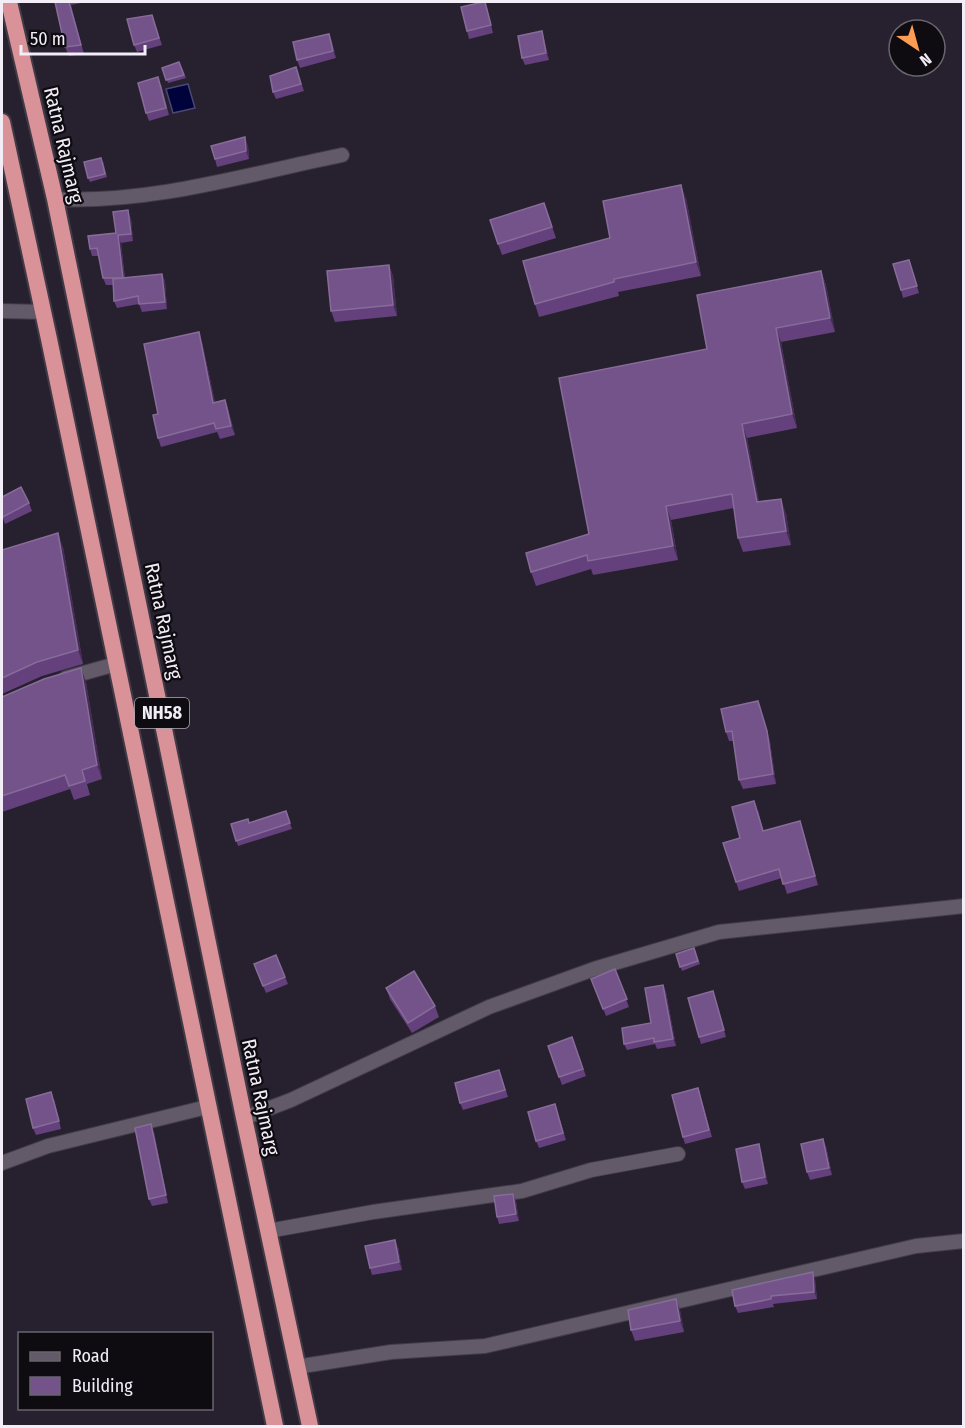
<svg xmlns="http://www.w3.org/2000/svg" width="965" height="1428" viewBox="0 0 965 1428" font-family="'Fira Sans Condensed',sans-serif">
<rect width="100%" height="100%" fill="#27202e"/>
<!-- water -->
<path fill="#00023c" stroke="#494874" stroke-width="1.5" d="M188 84 195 108 173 113 166 89Z"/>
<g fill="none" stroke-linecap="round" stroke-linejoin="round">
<defs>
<g id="minor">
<path d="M55 199C151 204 249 174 342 155"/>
<path d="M2 311 43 312"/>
<path d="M66 678 116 664"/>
<path d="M244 1118 291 1100 489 1007 594 969 719 932 964 906"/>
<path d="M2 1163 48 1146 207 1107"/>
<path d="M268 1231 373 1212 522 1191 591 1170 678 1154"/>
<path d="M296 1367 391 1352 485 1346 916 1246 964 1241"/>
</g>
<g id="trunk">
<path d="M9 2 55 199 244 1118 310 1426"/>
<path d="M2 122 49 339 275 1426"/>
</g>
</defs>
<!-- minor casing -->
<use href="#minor" stroke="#423b47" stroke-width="16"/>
<!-- trunk casing -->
<use href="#trunk" stroke="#423b47" stroke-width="20"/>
<!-- minor -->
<use href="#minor" stroke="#625969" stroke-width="14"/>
<!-- trunk -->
<use href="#trunk" stroke="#d99298" stroke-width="16"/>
</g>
<!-- wall -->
<g fill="#64417c">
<path d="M55 2H86L71 5 84 54 69 56 65 47Z"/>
<path d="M487 8 493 33 469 39 467 31Z"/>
<path d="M152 15 162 45 137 52 134 45Z"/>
<path d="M542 31 544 39 549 60 525 65 522 58Z"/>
<path d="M329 34 336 58 300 68 297 60Z"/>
<path d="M179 62 186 78 168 83 162 68Z"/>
<path d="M296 67 304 91 276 99 273 92Z"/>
<path d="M161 84 169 115 149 121 146 113Z"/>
<path d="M248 145 249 159 217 167 215 159Z"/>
<path d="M103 161 107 177 90 182 88 178Z"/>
<path d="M686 198 701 276 618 292 619 296 539 317 535 304 610 238Z"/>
<path d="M544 203 556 238 502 255 498 244Z"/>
<path d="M131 218 133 241 121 243 125 278 162 274 165 281 167 309 142 312 139 304 117 308 114 301 113 285H106L103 278 99 256H92L90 249 116 233Z"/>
<path d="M909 260 919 293 903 298 901 290Z"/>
<path d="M389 265 393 276 397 316 335 322 331 311Z"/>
<path d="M821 271 826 285 835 332 781 342 797 428 747 438 759 502 786 513 791 545 743 552 738 538 734 508 671 520 678 560 593 575 591 569 536 586 531 572 589 534Z"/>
<path d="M202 342 215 402 225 400 228 409 235 435 220 439 217 432 161 447 158 438V414Z"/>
<path d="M2 497 29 503 32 511 5 524 2 516Z"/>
<path d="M63 547 83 664 42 676 2 694V550Z"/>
<path d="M86 682 102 779 87 784 90 795 74 800 70 789 2 812V697Z"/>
<path d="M758 701 770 741 776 784 743 789 739 780 734 741H729L726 732Z"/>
<path d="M758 810 763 831 803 830 818 885 787 894 782 878 739 891 736 882 740 838Z"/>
<path d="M286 811 292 829 238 846 231 824 249 823Z"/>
<path d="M694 948 700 964 682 971 676 954Z"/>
<path d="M276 955 288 984 266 993 254 964Z"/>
<path d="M615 969 629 1007 606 1016 591 979Z"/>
<path d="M663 985 666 992 676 1046 657 1049 655 1044 627 1050 624 1044 651 1023Z"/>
<path d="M386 988 435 1006 439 1017 412 1033 390 999Z"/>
<path d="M713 991 726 1037 701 1044 699 1037Z"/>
<path d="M572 1037 586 1076 562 1085 548 1046Z"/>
<path d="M502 1078 508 1097 463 1110 460 1103Z"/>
<path d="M700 1095 712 1137 685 1144 683 1137Z"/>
<path d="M54 1099 61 1129 36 1135 33 1128Z"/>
<path d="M555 1104 566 1140 539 1148 536 1141Z"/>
<path d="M154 1132 168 1203 152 1206 149 1199Z"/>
<path d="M826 1146 832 1175 810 1180 807 1172Z"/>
<path d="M761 1151 768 1184 745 1189 742 1182Z"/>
<path d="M513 1194 516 1201 519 1221 499 1224 497 1217Z"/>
<path d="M398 1247 402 1270 372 1275 370 1268Z"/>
<path d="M815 1279 817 1299 773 1304 774 1307 738 1313 735 1306Z"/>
<path d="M680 1310 684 1332 635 1341 631 1330Z"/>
</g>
<!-- shaded-wall -->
<g fill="#452c57">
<path d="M69 2H70L84 54 81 45Z"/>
<path d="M542 31 544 39 549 60 546 53Z"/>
<path d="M329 34 332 41 336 58 333 51Z"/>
<path d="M245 137 248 145 249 159 246 151Z"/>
<path d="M681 185 686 198 701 276 696 262Z"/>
<path d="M128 210 131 218 133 241 131 234Z"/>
<path d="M118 235 121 243 125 285 123 278Z"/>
<path d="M389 265 393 276 397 316 393 305Z"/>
<path d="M821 271 826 285 835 332 830 318Z"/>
<path d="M162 274 165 281 167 309 165 302Z"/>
<path d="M776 328 781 342 797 428 792 414Z"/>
<path d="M199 332 202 342 217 412 213 403Z"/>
<path d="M225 400 228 409 235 435 231 426Z"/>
<path d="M742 424 747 438 762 516 757 502Z"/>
<path d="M781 499 786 513 791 545 786 531Z"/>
<path d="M666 506 671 520 678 560 673 546Z"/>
<path d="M58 533 63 547 83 664 78 650Z"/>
<path d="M81 668 86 682 102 779 97 765Z"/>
<path d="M758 701 770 741 776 784 773 774Z"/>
<path d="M800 821 803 830 818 885 815 876Z"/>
<path d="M663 985 666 992 676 1046 673 1039Z"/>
<path d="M151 1124 154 1132 168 1203 166 1195Z"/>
<path d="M823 1139 826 1146 832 1175 829 1168Z"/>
<path d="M759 1144 761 1151 768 1184 765 1177Z"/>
<path d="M513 1194 516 1201 519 1221 516 1214Z"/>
<path d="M395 1240 398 1247 402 1270 399 1262Z"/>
<path d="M813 1272 815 1279 817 1299 814 1292Z"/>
<path d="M676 1299 680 1310 684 1332 680 1321Z"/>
</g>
<!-- building -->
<g fill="#735389" stroke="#876c9a" stroke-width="1.5">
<path d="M55 2H69L81 45 65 47Z"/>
<path d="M483 2H485L491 25 467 31 461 7Z"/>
<path d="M152 15 159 38 134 45 127 19Z"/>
<path d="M542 31 546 53 522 58 518 36Z"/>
<path d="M329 34 333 51 297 60 293 42Z"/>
<path d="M179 62 184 75 166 80 162 68Z"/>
<path d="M296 67 301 84 273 92 270 76Z"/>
<path d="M158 77 166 108 146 113 138 83Z"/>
<path d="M245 137 246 151 215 159 211 146Z"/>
<path d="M101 158 105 174 88 178 84 162Z"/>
<path d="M681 185 696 262 614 279V282L535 304 523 261 610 238 603 201Z"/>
<path d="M544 203 552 227 498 244 490 220Z"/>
<path d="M128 210 131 234 118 235 123 278H103L97 248 90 249 88 236 116 233 113 212Z"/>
<path d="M909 260 917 286 901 290 893 264Z"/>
<path d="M389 265 393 305 331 311 327 271Z"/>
<path d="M821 271 830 318 776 328 792 414 742 424 757 502 781 499 786 531 738 538 732 494 666 506 673 546 588 561 587 555 531 572 526 553 589 534 559 378 707 349 697 295Z"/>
<path d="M162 274 165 302 139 304 138 296 114 301 113 279Z"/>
<path d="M199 332 213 403 225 400 231 426 216 429 214 423 158 438 153 415 158 414 144 344Z"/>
<path d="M21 487 29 503 3 517 2 514V497Z"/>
<path d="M58 533 78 650 37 662 2 678V550Z"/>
<path d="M81 668 97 765 82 770 85 781 69 786 65 775 2 796V697L44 679Z"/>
<path d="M758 701 767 731 773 774 739 780 732 731 726 732 721 709Z"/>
<path d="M754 801 763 831 800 821 815 876 783 884 779 869 736 882 723 843 740 838 732 807Z"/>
<path d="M286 811 290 823 236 841 231 824 248 819 249 823Z"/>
<path d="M694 948 698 961 680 967 676 954Z"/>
<path d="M276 955 285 977 263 986 254 964Z"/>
<path d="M615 969 627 999 603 1009 591 979Z"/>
<path d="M414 971 435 1006 408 1023 386 988Z"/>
<path d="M663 985 673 1039 654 1042V1038L624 1044 622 1028 651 1023 645 988Z"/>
<path d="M713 991 724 1030 699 1037 688 998Z"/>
<path d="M572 1037 583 1069 559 1077 548 1046Z"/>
<path d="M499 1070 505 1090 460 1103 455 1083Z"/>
<path d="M698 1088 709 1130 683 1137 672 1095Z"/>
<path d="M51 1092 59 1121 33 1128 26 1099Z"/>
<path d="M555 1104 563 1133 536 1141 528 1112Z"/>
<path d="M151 1124 166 1195 149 1199 135 1128Z"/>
<path d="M823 1139 829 1168 807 1172 801 1144Z"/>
<path d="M759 1144 765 1177 742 1182 736 1149Z"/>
<path d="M513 1194 516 1214 497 1217 494 1196Z"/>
<path d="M395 1240 399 1262 370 1268 365 1246Z"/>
<path d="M813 1272 814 1292 771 1296V1299L735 1306 732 1290Z"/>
<path d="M676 1299 680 1321 631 1330 628 1310Z"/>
</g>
<g text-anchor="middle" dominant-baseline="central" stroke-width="4.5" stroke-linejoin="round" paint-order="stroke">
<!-- shield labels -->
<rect fill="#0e0b11" stroke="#aea9b1" stroke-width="1.5" x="135" y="698" width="54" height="30" rx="4.5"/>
<g font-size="18" font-weight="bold" fill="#f2edf6">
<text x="162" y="713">NH58</text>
</g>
<!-- street labels -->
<g font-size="20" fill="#f2edf6" stroke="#0e0b11">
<text transform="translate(64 145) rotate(77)">Ratna Rajmarg</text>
<text transform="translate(164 621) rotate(78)">Ratna Rajmarg</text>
<text transform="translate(261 1097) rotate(78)">Ratna Rajmarg</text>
</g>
</g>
<!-- border -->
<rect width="965" height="1428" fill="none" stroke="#f2edf6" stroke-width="6"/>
<!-- legend -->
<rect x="18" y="1332" width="195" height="78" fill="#0e0b11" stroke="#69656d" stroke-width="1.5"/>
<rect x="30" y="1352" width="30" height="9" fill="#625969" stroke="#69656d" stroke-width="1.5"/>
<text x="72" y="1362" font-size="18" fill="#f2edf6">Road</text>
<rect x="30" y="1377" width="30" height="18" fill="#735389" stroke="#69656d" stroke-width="1.5"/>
<text x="72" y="1392" font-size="18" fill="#f2edf6">Building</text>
<!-- north arrow -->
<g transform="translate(917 48) rotate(144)"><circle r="28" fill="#0e0b11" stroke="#69656d" stroke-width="1.5"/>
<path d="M0-4.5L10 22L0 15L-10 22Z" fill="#fd9d54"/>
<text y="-9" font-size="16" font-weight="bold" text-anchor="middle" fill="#f2edf6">N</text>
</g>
<!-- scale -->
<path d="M21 45v9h124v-9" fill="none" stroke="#f2edf6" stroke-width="3"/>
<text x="30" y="45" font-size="18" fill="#f2edf6" stroke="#0e0b11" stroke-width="4.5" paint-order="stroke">50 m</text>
</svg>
